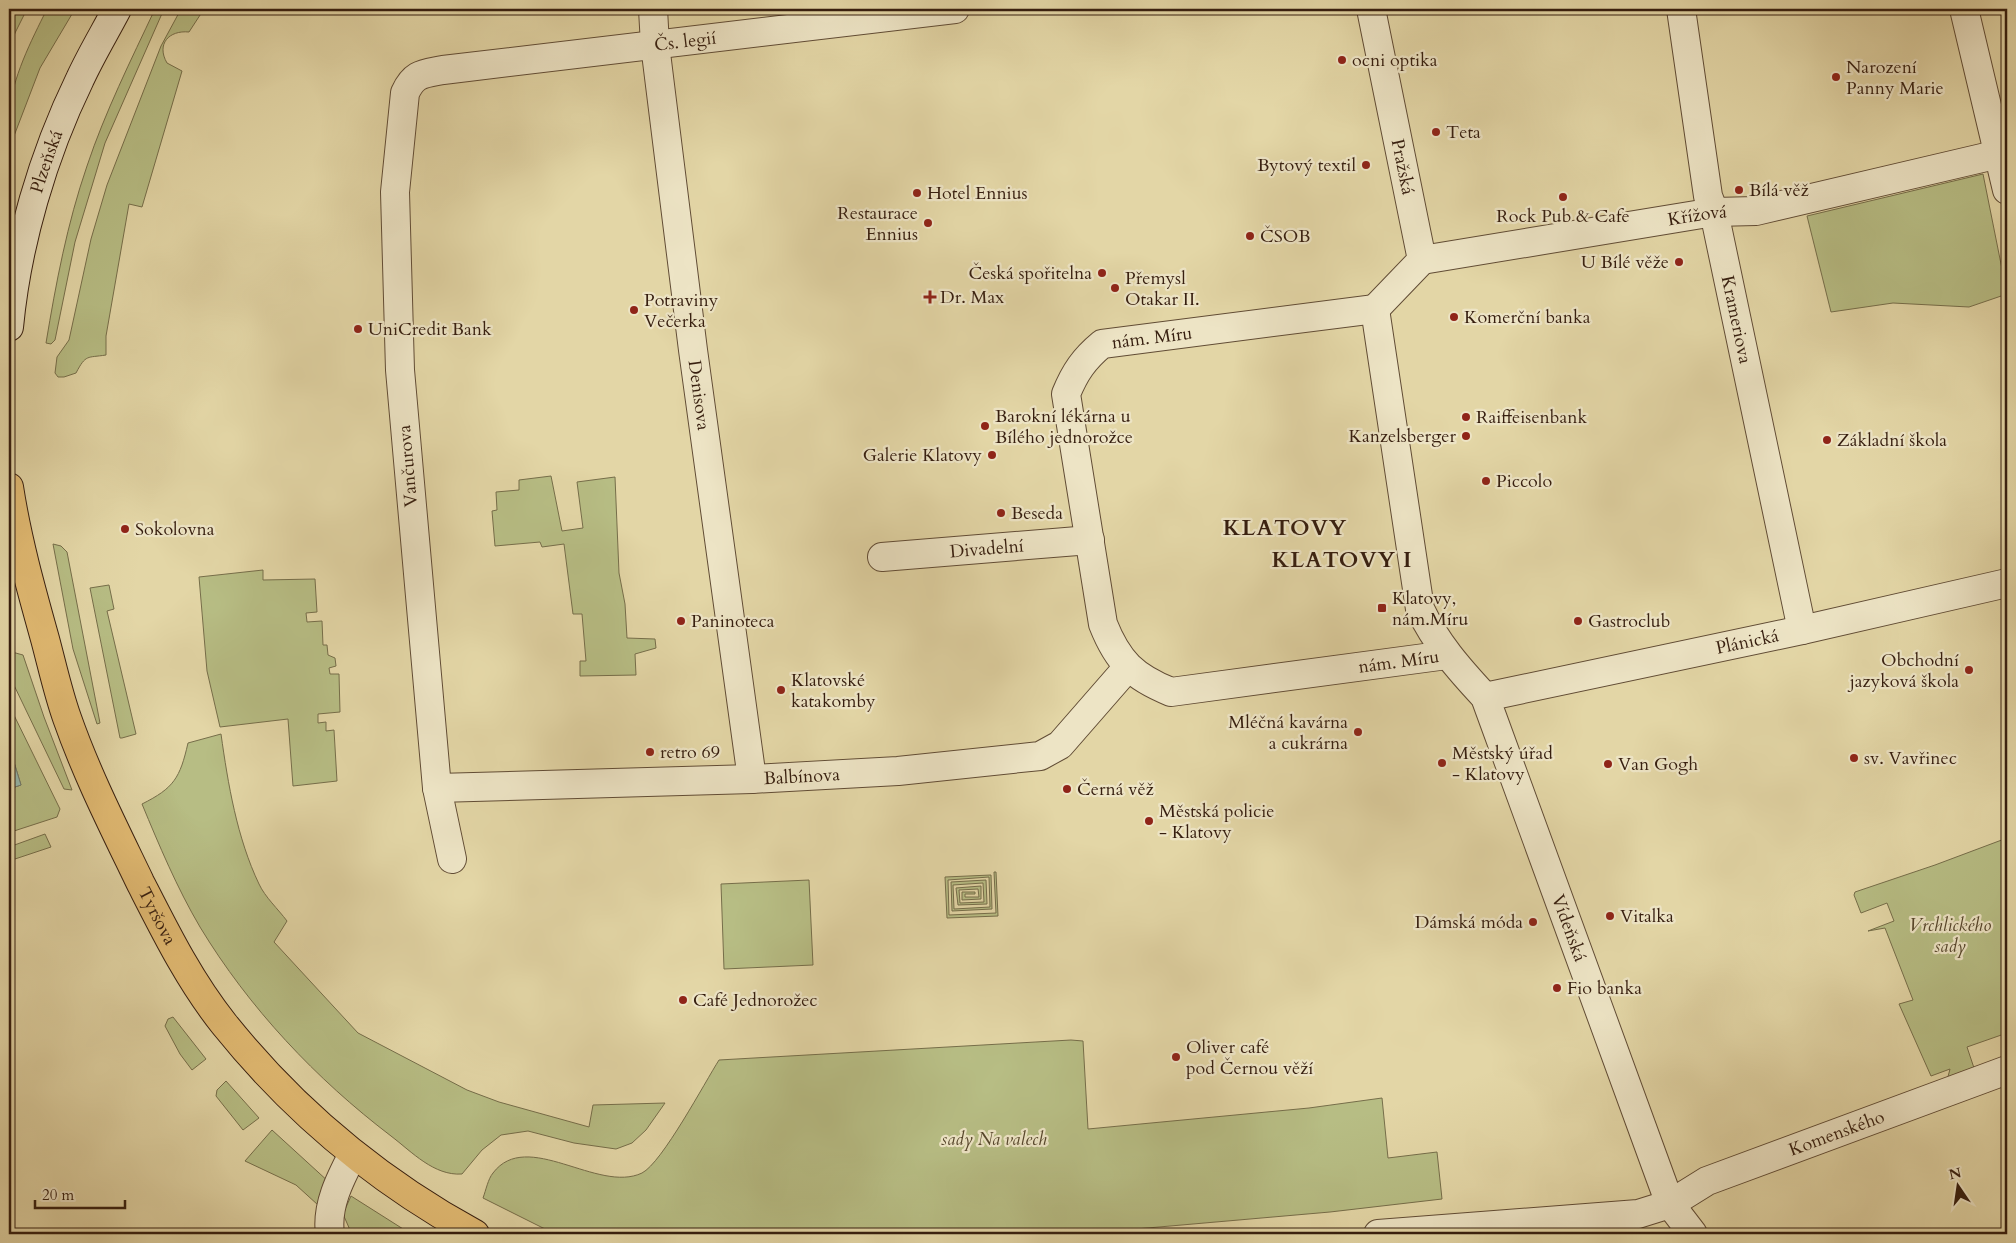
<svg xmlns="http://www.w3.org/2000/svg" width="2016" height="1243" viewBox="0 0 2016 1243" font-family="Cardo,serif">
<rect width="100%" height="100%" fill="#e3d6a6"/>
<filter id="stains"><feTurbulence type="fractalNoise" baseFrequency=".004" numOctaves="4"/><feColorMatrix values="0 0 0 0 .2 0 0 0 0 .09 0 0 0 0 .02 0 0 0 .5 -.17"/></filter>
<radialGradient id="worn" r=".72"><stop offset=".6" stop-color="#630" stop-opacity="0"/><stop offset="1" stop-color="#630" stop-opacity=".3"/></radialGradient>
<!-- green -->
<g fill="#b7bd84" stroke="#766e4a">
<path d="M9 9H27L15 33 9 53Z"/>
<path d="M47 9H75L40 68 9 149C9 138 8 126 9 114 12 78 31 41 47 9Z"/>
<path d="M155 9H164L105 143 75 242 55 340 51 344 46 343C56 283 67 224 87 166 105 112 131 60 155 9Z"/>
<path d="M181 9H204L189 32C169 30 156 44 167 63L182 71 142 207 129 204 106 336V355C87 358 86 354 76 373L64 377H58L55 373 57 357 69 340 91 239 107 185 161 46Z"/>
<path d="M1983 174 2007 294 1969 307 1893 303 1831 312 1807 216Z"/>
<path d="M551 476 562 531 583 528 577 482 615 477 619 573 625 604 627 638 655 639 656 648 635 654 636 675 580 676V661H586L582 614H573L564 544 542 547 540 542 495 546 492 511 497 510 496 492 519 490V480Z"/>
<path d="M53 544 61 546 67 552 100 723 97 724 73 649Z"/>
<path d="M263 570V580L315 579 317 612 306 613 307 622 322 621 323 645H327L328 655 335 658 336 666 329 668 330 674H339L340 712 318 714V723L326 722V731L334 730 337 781 293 786 288 719 220 727 207 671 199 577Z"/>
<path d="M109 585 114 609 107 611 136 734 122 738H120L90 588Z"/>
<path d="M12 652 23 655 44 717 72 790 64 789 11 679 9 673V653Z"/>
<path d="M9 705 60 809 57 817 14 831 9 828V789L21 785 9 746Z"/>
<path d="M221 734C228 784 237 838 259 884 265 897 278 909 287 921L274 942 358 1033 467 1090 499 1102 589 1127 593 1105 665 1103 646 1130 632 1143 616 1149 574 1143 528 1131 501 1135 482 1150 462 1174C434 1176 412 1152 391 1136 316 1079 249 1008 200 927 177 888 159 845 142 804 174 788 180 778 188 743Z"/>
<path d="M45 834 51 847 9 861V847Z"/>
<path d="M2007 838V1033L1967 1047 1978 1080 1944 1092 1950 1069 1931 1076 1899 1004 1913 1000 1885 928 1868 931 1894 921 1887 903 1861 913 1854 895 1855 892 1935 865Z"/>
<path d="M994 872H996L998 916 947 918 945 877 991 875 992 909 952 911 951 882 986 880 987 904 958 905 956 888 981 886V899L962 900V892H975V894H965V897H979L978 889 959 890 960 903 984 902 983 883 953 885 954 909 990 907 989 877 948 880 949 915 996 913Z"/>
<path d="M809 880 813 965 724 969 721 884Z"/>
<path d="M173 1017 206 1059 192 1070 180 1054 165 1026 168 1019Z"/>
<path d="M1071 1040 1083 1041 1088 1129 1309 1108 1382 1098 1388 1158 1437 1152 1442 1199 1330 1212 1079 1234H555L483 1198C486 1190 488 1179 493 1173 527 1128 598 1194 642 1173 662 1163 705 1082 719 1060Z"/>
<path d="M226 1081 259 1118 243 1130 216 1096 217 1090Z"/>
<path d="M272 1130 330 1183 318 1205 296 1185 245 1161Z"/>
<path d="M351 1196 411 1234H355L350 1230 343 1214Z"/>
</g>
<!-- water -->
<path fill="#96b8ac" stroke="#707a6d" d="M9 746 21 785 9 789Z"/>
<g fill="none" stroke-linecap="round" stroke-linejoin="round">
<defs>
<g id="street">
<path id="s1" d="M653 9 655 45 693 350 752 779"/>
<path id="s2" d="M1371 9 1422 260 1375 309"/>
<path id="s3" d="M1681 9 1708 196 1714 212 1802 630"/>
<path d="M1964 9 2007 190"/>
<path id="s4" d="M1422 260 1714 212 1756 211 1999 154"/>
<path id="s5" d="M1375 309 1420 609C1436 643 1459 669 1485 697L1670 1204 1693 1234"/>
<path id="s6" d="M1375 309 1102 344C1084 359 1075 372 1066 394L1103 624C1118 662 1134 677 1171 692L1447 655"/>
<path id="s7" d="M882 557 1090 540"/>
<path id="s8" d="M1485 697 1802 630 2007 583"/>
<path id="s9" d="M437 788 752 779 898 771 1040 756 1060 745 1128 667"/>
<path id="s10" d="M452 859 437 788 400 370 395 192 405 93C414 73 423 74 443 70L955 9"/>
<path d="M330 1234C326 1206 340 1179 353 1154"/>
<path id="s11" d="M1378 1234 1638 1214 1670 1204 1707 1181 2007 1070"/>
</g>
<g id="secondary">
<path id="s12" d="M9 327C17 243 43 155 80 79 91 55 105 32 117 9"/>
</g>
<g id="primary">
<path id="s13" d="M9 487C17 539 31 589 45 639 52 665 58 693 67 718 87 775 114 828 140 882 165 931 189 980 224 1024 293 1110 378 1181 475 1234"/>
</g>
</defs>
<!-- street casing -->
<use href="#street" stroke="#614c35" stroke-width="30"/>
<!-- secondary casing -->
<use href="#secondary" stroke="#361e0f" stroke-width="30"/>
<!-- primary casing -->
<use href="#primary" stroke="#361e0f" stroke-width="30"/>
<!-- street -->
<use href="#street" stroke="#ede4c5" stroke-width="28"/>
<!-- secondary -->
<use href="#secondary" stroke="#ede4c5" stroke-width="28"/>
<!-- primary -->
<use href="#primary" stroke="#e2bb73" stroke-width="28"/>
</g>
<!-- markers -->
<g fill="#8f2418" stroke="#ede4c5" stroke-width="2">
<circle cx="1342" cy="60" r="5"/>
<circle cx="1836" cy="77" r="5"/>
<circle cx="1436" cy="132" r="5"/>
<circle cx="1366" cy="165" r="5"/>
<circle cx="1739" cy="190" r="5"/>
<circle cx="917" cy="193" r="5"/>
<circle cx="1563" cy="197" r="5"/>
<circle cx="928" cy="223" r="5"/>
<circle cx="1250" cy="236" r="5"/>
<circle cx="1679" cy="262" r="5"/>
<circle cx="1102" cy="273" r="5"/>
<circle cx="1115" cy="288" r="5"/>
<path d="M927.5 289.5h5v5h5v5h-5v5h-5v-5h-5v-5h5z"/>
<circle cx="634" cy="310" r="5"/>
<circle cx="1454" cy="317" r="5"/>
<circle cx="358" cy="329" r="5"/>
<circle cx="1466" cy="417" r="5"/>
<circle cx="985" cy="426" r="5"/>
<circle cx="1466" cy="436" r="5"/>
<circle cx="1827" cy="440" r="5"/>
<circle cx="992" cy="455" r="5"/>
<circle cx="1486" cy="481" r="5"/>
<circle cx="1001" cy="513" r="5"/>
<circle cx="125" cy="529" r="5"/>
<rect x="1377" y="603" width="10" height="10" rx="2.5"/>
<circle cx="681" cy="621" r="5"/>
<circle cx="1578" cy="621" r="5"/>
<circle cx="1969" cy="670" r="5"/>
<circle cx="781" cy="690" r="5"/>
<circle cx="1358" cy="732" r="5"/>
<circle cx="650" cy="752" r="5"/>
<circle cx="1854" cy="758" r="5"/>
<circle cx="1442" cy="763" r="5"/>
<circle cx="1608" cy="764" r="5"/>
<circle cx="1067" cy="789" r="5"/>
<circle cx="1149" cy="821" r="5"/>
<circle cx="1610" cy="916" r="5"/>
<circle cx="1533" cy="922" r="5"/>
<circle cx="1557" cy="988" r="5"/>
<circle cx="683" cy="1000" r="5"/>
<circle cx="1176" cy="1057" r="5"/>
</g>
<g text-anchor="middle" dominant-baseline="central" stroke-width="4.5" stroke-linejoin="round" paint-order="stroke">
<!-- street labels -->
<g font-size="18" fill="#361e0f" stroke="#ede4c5">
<text stroke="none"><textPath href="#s10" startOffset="1061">Čs. legií</textPath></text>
<text stroke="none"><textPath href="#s12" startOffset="170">Plzeňská</textPath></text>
<text stroke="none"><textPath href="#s2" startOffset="161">Pražská</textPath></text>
<text stroke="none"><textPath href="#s4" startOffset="279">Křížová</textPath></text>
<text stroke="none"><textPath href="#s3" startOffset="316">Krameriova</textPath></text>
<text transform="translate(1152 338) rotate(-7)">nám. Míru</text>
<text stroke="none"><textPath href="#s1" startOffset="389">Denisova</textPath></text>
<text transform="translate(408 466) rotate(-95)">Vančurova</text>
<text stroke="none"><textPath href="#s7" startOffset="105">Divadelní</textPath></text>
<text stroke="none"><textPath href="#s8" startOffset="268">Plánická</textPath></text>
<text stroke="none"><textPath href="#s6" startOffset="900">nám. Míru</textPath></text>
<text stroke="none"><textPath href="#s9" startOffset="365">Balbínova</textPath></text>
<text stroke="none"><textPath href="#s13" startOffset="456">Tyršova</textPath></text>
<text stroke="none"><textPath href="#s5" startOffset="659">Vídeňská</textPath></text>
<text stroke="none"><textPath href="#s11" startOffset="476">Komenského</textPath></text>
</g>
<!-- poi labels -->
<g font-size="18" fill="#361e0f" stroke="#ede4c5" text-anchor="start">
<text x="1352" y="60">ocni optika</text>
<text x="1846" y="67">Narození<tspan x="1846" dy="21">Panny Marie</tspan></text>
<text x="1446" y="132">Teta</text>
<text x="1356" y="165" text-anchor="end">Bytový textil</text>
<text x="1749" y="190">Bílá věž</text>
<text x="927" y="193">Hotel Ennius</text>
<text x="918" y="213" text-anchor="end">Restaurace<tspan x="918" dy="21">Ennius</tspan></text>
<text x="1563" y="216" text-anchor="middle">Rock Pub &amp; Cafe</text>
<text x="1260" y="236">ČSOB</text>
<text x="1669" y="262" text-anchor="end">U Bílé věže</text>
<text x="1092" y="273" text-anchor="end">Česká spořitelna</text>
<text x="1125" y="278">Přemysl<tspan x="1125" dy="21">Otakar II.</tspan></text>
<text x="940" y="297">Dr. Max</text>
<text x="644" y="300">Potraviny<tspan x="644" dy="21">Večerka</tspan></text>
<text x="1464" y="317">Komerční banka</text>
<text x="368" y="329">UniCredit Bank</text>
<text x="995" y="416">Barokní lékárna u<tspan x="995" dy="21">Bílého jednorožce</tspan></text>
<text x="1476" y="417">Raiffeisenbank</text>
<text x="1456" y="436" text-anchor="end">Kanzelsberger</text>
<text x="1837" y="440">Základní škola</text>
<text x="982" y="455" text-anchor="end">Galerie Klatovy</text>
<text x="1496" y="481">Piccolo</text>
<text x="1011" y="513">Beseda</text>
<text x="135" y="529">Sokolovna</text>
<text x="1392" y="598">Klatovy,<tspan x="1392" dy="21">nám.Míru</tspan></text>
<text x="691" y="621">Paninoteca</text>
<text x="1588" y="621">Gastroclub</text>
<text x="1959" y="660" text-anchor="end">Obchodní<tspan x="1959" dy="21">jazyková škola</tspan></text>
<text x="791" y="680">Klatovské<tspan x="791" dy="21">katakomby</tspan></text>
<text x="1348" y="722" text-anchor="end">Mléčná kavárna<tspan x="1348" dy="21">a cukrárna</tspan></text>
<text x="660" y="752">retro 69</text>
<text x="1452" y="753">Městský úřad<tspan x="1452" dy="21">- Klatovy</tspan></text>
<text x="1864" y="758">sv. Vavřinec</text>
<text x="1618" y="764">Van Gogh</text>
<text x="1077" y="789">Černá věž</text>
<text x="1159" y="811">Městská policie<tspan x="1159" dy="21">- Klatovy</tspan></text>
<text x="1620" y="916">Vitalka</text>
<text x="1523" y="922" text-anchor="end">Dámská móda</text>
<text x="1567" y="988">Fio banka</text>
<text x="693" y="1000">Café Jednorožec</text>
<text x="1186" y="1047">Oliver café<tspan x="1186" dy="21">pod Černou věží</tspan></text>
</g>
<!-- park labels -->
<g font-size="18" font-style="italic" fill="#56462c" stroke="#ede4c5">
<text x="1950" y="925">Vrchlického<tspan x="1950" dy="21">sady</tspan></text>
<text x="994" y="1139">sady Na valech</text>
</g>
<!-- district labels -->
<g font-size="22" font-weight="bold" letter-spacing="1" fill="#361e0f" stroke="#ede4c5">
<text x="1285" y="528">KLATOVY</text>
<text x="1342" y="560">KLATOVY I</text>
</g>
</g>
<!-- margin -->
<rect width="2016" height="1243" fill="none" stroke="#e3d6a6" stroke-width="30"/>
<rect x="10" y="10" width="1996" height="1223" fill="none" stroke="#361e0f" stroke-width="2.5"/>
<rect x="15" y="15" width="1986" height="1213" fill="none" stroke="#361e0f"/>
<!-- north arrow -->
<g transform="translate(1958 1186) rotate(347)" stroke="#ede4c5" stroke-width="4" paint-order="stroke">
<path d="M0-4L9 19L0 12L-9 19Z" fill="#361e0f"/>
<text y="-8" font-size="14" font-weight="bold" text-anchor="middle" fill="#361e0f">N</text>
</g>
<!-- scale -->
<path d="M35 1200v8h90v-8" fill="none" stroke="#361e0f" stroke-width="2.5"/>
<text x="42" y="1200" font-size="15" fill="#361e0f" stroke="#ede4c5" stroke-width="4" paint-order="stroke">20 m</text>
<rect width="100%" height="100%" filter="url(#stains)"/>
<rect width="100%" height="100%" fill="url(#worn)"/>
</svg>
